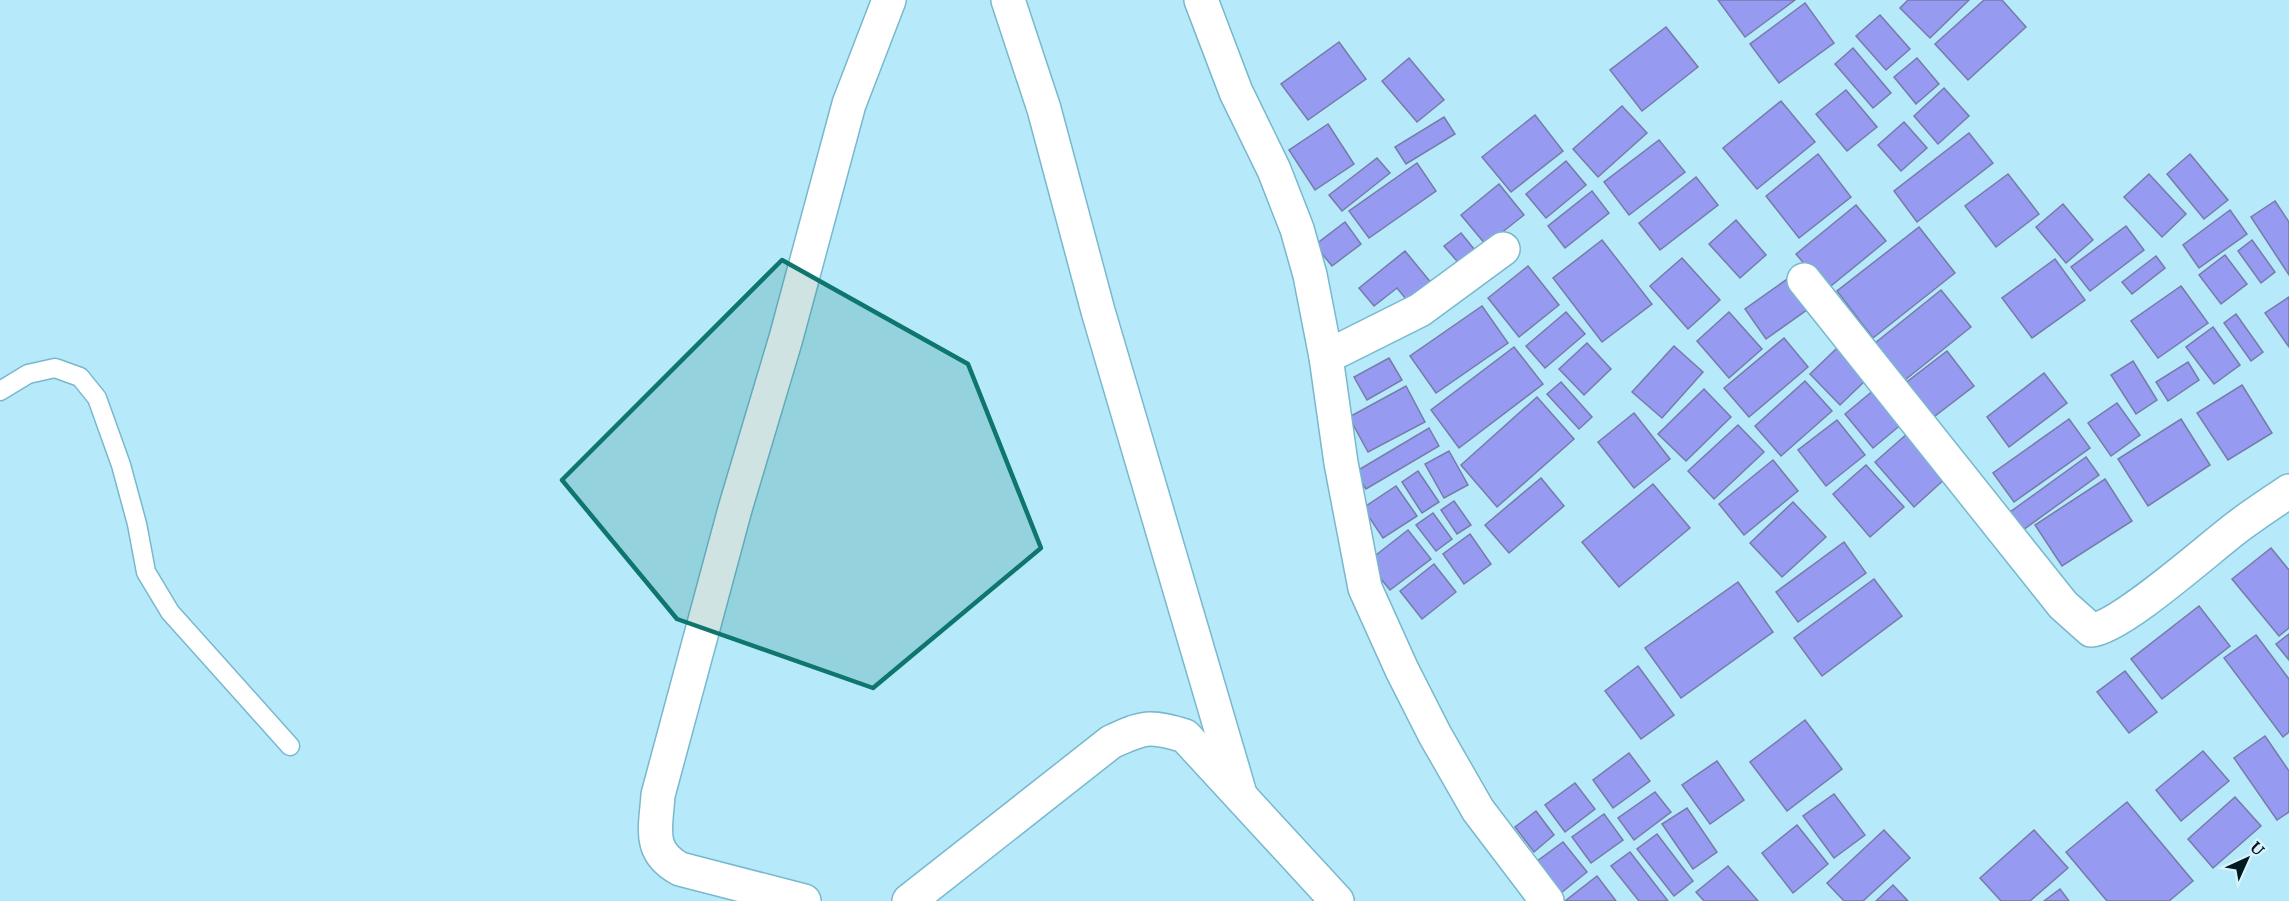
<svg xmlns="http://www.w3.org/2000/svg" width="2289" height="901" viewBox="0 0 2289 901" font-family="Lora,serif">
<rect width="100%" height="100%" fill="#b6eafb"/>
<!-- building -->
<g fill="#969af1" stroke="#777baa" stroke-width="1.5">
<path d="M1718 0H1795L1745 37Z"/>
<path d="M1908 0H1969L1930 38 1900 8Z"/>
<path d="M1984 0H2002L2026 27 1968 80 1935 44Z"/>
<path d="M1805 3 1834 43 1779 83 1750 44Z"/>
<path d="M1880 15 1910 49 1886 70 1856 36Z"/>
<path d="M1666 27 1698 67 1642 111 1610 70Z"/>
<path d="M1339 42 1366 79 1308 120 1281 84Z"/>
<path d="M1853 48 1891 93 1873 108 1835 64Z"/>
<path d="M1409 58 1444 100 1417 122 1382 81Z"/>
<path d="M1917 58 1939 84 1916 104 1894 77Z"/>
<path d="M1944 88 1969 116 1938 144 1914 116Z"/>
<path d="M1846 90 1877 127 1847 151 1816 114Z"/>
<path d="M1781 101 1815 142 1757 189 1723 148Z"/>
<path d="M1622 106 1647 133 1598 177 1573 149Z"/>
<path d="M1535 115 1563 151 1511 192 1482 157Z"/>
<path d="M1444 117 1455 134 1406 164 1395 147Z"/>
<path d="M1904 122 1927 148 1901 171 1878 145Z"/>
<path d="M1328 124 1354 164 1315 190 1289 150Z"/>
<path d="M1969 133 1993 163 1917 222 1894 191Z"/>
<path d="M1659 140 1685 172 1629 215 1604 182Z"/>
<path d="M1818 154 1851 197 1799 238 1766 196Z"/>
<path d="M2190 154 2228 200 2204 219 2167 174Z"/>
<path d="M1377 158 1390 173 1342 211 1329 195Z"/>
<path d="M1566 161 1586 185 1546 218 1526 194Z"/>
<path d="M1417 163 1436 191 1369 238 1349 211Z"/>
<path d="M2008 174 2039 214 1996 247 1965 206Z"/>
<path d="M2149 174 2186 214 2162 237 2124 197Z"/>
<path d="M1696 177 1718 205 1660 250 1639 223Z"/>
<path d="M1499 184 1524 215 1486 245 1461 215Z"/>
<path d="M1592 191 1609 213 1565 248 1548 226Z"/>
<path d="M2275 201 2289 222V275L2251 217Z"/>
<path d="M2063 204 2093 240 2066 263 2036 227Z"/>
<path d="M1856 205 1886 241 1826 290 1796 254Z"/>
<path d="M2230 210 2247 234 2199 268 2183 245Z"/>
<path d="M1736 220 1766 255 1740 278 1709 244Z"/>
<path d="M1345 222 1361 244 1332 266 1315 245Z"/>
<path d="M2126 226 2144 250 2090 291 2071 267Z"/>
<path d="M1919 227 1955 273 1873 338 1837 291Z"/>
<path d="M1461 233 1478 254 1462 267 1444 246Z"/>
<path d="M1602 240 1652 304 1602 342 1553 278Z"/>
<path d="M2252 240 2275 272 2261 283 2238 251Z"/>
<path d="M1405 251 1437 290 1414 309 1397 288 1374 306 1359 288Z"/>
<path d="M2225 255 2247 284 2221 304 2199 275Z"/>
<path d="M2156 256 2165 268 2132 294 2122 282Z"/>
<path d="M1682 258 1720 300 1688 329 1650 286Z"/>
<path d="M2055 259 2085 300 2032 338 2002 298Z"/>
<path d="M1528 266 1559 305 1519 337 1488 298Z"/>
<path d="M1790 277 1811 307 1766 339 1745 309Z"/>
<path d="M2181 286 2208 323 2158 358 2131 321Z"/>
<path d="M1941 290 1971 327 1900 384 1870 347Z"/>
<path d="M2289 297V347L2265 313Z"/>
<path d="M1482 306 1508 343 1436 393 1410 356Z"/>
<path d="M1566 312 1585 334 1545 368 1526 346Z"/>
<path d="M1729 312 1762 349 1729 378 1697 341Z"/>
<path d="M2236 314 2263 352 2251 361 2224 323Z"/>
<path d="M2213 327 2240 365 2214 384 2186 347Z"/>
<path d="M1784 338 1808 367 1749 417 1724 388Z"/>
<path d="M1587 343 1611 369 1584 395 1559 369Z"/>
<path d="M1674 346 1703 372 1662 418 1632 392Z"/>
<path d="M1514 347 1543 384 1459 448 1431 410Z"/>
<path d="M1837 348 1866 380 1840 405 1810 374Z"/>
<path d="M1947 351 1974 386 1922 426 1895 391Z"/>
<path d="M1389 358 1402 380 1367 400 1354 377Z"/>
<path d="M2133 361 2157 400 2136 414 2111 375Z"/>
<path d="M2188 362 2199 380 2168 401 2156 382Z"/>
<path d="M2044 373 2067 403 2009 447 1987 417Z"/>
<path d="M1805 381 1832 411 1781 456 1755 426Z"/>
<path d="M1561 382 1592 417 1579 429 1547 394Z"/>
<path d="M2242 385 2272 433 2228 460 2197 413Z"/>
<path d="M1406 386 1425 422 1368 452 1349 417Z"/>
<path d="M1704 389 1731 417 1686 461 1658 434Z"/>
<path d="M1875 389 1903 423 1873 448 1845 414Z"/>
<path d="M1537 397 1574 439 1497 507 1461 465Z"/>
<path d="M2117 403 2140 435 2111 456 2088 423Z"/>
<path d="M1634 413 1670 459 1634 488 1598 442Z"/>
<path d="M2069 419 2090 448 2014 502 1993 473Z"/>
<path d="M2181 419 2210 465 2148 506 2118 459Z"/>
<path d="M1837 420 1865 455 1826 486 1798 450Z"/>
<path d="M1738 425 1764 452 1714 499 1688 471Z"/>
<path d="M1429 428 1439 446 1366 489 1355 472Z"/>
<path d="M1908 433 1947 477 1914 507 1875 462Z"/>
<path d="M1449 451 1468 485 1444 498 1425 464Z"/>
<path d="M2086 457 2099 475 2023 530 2010 512Z"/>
<path d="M1773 460 1798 491 1744 535 1719 504Z"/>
<path d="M1866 465 1904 507 1870 537 1833 494Z"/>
<path d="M1418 471 1439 502 1422 513 1402 482Z"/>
<path d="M1541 478 1564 506 1509 553 1485 525Z"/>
<path d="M2105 479 2132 521 2062 566 2035 525Z"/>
<path d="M1653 484 1690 528 1619 587 1582 542Z"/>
<path d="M1396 486 1417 516 1383 538 1363 508Z"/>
<path d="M1454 501 1471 525 1457 534 1441 510Z"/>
<path d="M1793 502 1826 537 1782 577 1750 543Z"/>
<path d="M1433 513 1452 539 1436 551 1416 525Z"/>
<path d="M1408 530 1431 559 1390 590 1367 562Z"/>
<path d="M1470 534 1491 564 1464 584 1443 554Z"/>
<path d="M1844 542 1866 573 1798 622 1776 592Z"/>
<path d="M2271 548 2289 570V628L2279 636 2232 579Z"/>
<path d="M1434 564 1456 592 1422 619 1400 591Z"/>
<path d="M1874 579 1902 616 1822 676 1794 638Z"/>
<path d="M1738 582 1773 632 1681 698 1645 648Z"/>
<path d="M2199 606 2230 646 2162 699 2131 659Z"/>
<path d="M2289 634V660L2276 644Z"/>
<path d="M2256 635 2289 679V732L2283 737 2224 658Z"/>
<path d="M1638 666 1674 715 1641 739 1605 691Z"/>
<path d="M2125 671 2157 712 2129 733 2097 692Z"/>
<path d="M1805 720 1842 769 1787 811 1750 762Z"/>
<path d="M2265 736 2289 771V812L2277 820 2234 758Z"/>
<path d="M2203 751 2229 781 2181 821 2156 790Z"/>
<path d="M1629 753 1650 781 1613 808 1593 780Z"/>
<path d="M1717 761 1744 800 1710 824 1682 785Z"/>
<path d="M1575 783 1595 809 1565 832 1545 805Z"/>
<path d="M1655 792 1671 812 1634 840 1618 818Z"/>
<path d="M1834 794 1865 835 1834 858 1803 816Z"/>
<path d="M2235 797 2261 826 2213 868 2188 839Z"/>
<path d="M2127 802 2193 881 2169 901H2107L2066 852Z"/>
<path d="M1687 808 1717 852 1693 869 1662 824Z"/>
<path d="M1536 811 1554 835 1534 852 1515 827Z"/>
<path d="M1604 814 1623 840 1591 863 1572 837Z"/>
<path d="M1797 825 1828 864 1793 893 1762 853Z"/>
<path d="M1884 830 1910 858 1863 901H1844L1827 883Z"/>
<path d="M2034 830 2068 868 2030 901H2001L1980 878Z"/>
<path d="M1657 834 1693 881 1674 896 1637 849Z"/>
<path d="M1563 842 1587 872 1561 893 1536 862Z"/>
<path d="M1630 852 1668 901H1639L1611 866Z"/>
<path d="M1728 866 1758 901H1704L1696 892Z"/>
<path d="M1597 876 1616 901H1565Z"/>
<path d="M1893 885 1908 901H1876Z"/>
<path d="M2060 889 2069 901H2044Z"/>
</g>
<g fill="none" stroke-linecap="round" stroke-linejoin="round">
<defs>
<path id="service" d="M0 391 28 374 55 368 80 377 97 398 121 465 137 524 146 572 170 612 290 746"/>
<g id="minor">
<path d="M1008 0 1044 109 1098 311 1240 794"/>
<path d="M1201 0 1236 92 1274 170 1297 229 1310 275 1326 357 1341 463 1365 588 1402 670 1435 735 1478 810 1547 901"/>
<path d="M1804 280 2063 605 2091 630C2121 628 2210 547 2240 525 2256 513 2273 502 2289 491"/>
<path d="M1326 357 1420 310 1503 249"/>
<path d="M804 901 680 869C647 851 656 828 658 795L735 509 786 338 849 104 889 0"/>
<path d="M909 901 1111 742C1143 727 1150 725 1185 736L1337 901"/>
</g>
</defs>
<!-- service casing -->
<use href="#service" stroke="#78b8cd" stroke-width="21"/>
<!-- minor casing -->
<use href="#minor" stroke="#78b8cd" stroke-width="36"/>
<!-- service -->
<use href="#service" stroke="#fff" stroke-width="18"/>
<!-- minor -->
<use href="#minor" stroke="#fff" stroke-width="33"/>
</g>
<!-- marked area -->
<path fill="#0f766e" fill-opacity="0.2" stroke="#0f766e" stroke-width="4.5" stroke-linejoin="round" d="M782 260 968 364 1041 548 873 688 677 619 562 480Z"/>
<!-- north arrow -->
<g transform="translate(2247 859) rotate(45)" stroke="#d9f2fb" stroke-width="4.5" paint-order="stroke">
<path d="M0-4.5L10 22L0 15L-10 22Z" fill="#001a21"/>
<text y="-9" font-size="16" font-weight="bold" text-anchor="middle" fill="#001a21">U</text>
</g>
</svg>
